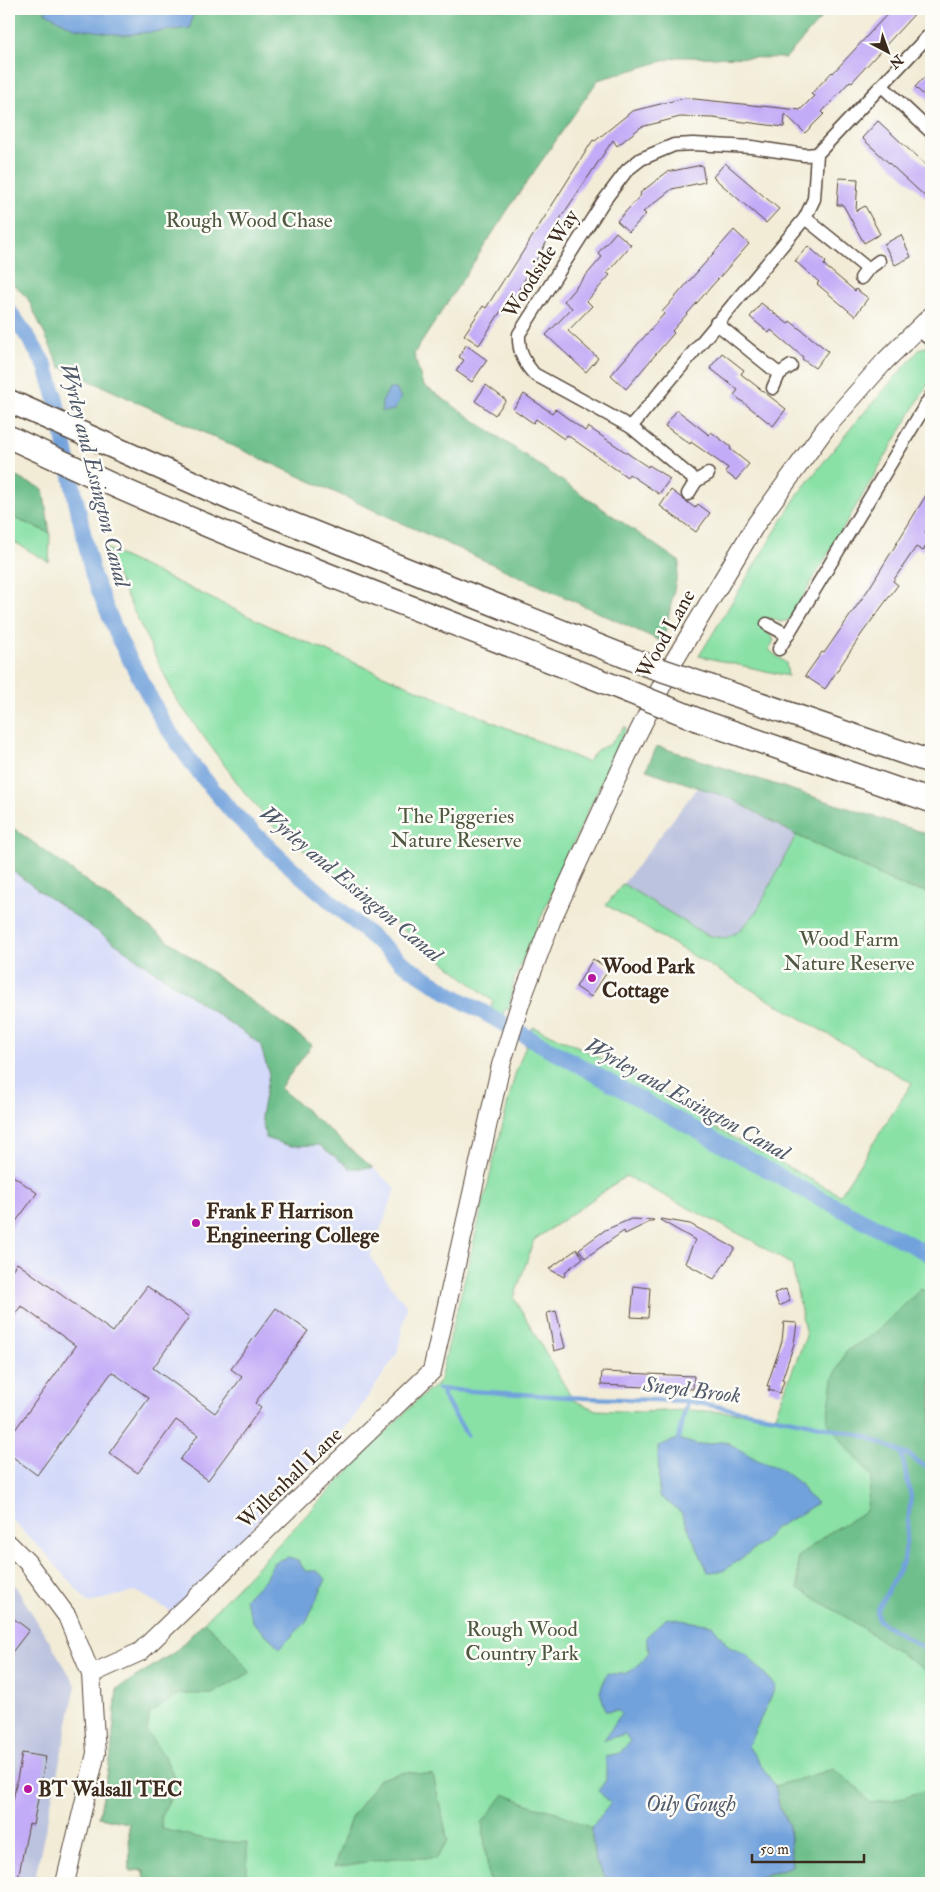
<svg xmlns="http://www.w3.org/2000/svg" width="940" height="1892" viewBox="0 0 940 1892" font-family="'IM FELL Double Pica',serif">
<rect width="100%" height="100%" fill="#fdfcf7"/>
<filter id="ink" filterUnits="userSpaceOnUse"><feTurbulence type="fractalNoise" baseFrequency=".02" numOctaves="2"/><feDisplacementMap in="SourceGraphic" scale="10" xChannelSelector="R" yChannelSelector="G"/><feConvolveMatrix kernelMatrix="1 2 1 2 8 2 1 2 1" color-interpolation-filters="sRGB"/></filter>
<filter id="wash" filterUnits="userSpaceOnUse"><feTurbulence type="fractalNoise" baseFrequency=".0096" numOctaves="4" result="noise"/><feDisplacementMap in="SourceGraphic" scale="20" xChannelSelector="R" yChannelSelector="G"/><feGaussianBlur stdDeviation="1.12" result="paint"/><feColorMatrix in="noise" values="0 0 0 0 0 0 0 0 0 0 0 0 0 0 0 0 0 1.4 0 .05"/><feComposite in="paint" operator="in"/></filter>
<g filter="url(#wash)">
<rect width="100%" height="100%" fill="#f2ecd7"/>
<!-- built -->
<path fill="#d3d9f9" d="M9 825 312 1045 280 1088 396 1188 370 1257 407 1307 397 1354 354 1417 174 1613 136 1591 88 1603 49 1557 9 1517Z"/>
<!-- industrial -->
<g fill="#bcc3de">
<path d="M698 787 730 798 796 835 756 913 738 932 725 938 711 936 703 933 623 884Z"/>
<path d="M9 1579 14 1584 76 1685 34 1883H9Z"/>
</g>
<!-- green -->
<g fill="#89e1a6" stroke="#628662" fill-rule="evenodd">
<path d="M930 346 931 347V379L789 620 780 622 771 618 763 626 774 640 769 650 786 663 788 676 699 656 798 494 855 423 921 348Z"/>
<path d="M9 516 50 533 49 562 9 539Z"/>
<path d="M103 547 280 631 587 762 597 750 610 744 625 726 626 729 572 846 514 980 509 1010 505 1009 502 1019 491 1006 493 1001 274 826 247 796 176 699Z"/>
<path d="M796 835 907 888 931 892V1883H145L144 1870 130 1871 129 1823 99 1817 111 1755 117 1689 175 1652 417 1400 439 1383 515 1074 533 1027 579 1047 657 1087 708 1124 840 1195 912 1083 606 905 623 884 703 933 711 936 725 938 738 932 756 913ZM626 1176 751 1240 792 1265 806 1336 775 1415 686 1410 642 1412 596 1410 573 1400 514 1298 534 1240Z"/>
</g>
<!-- forest -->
<g fill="#6ebf8b" stroke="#547454">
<path d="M9 9H48L45 12 193 13 188 9H829L786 58 677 57 598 80 513 202 414 354 423 385 680 562 663 642 60 367 28 299 9 280Z"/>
<path d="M9 474 43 489 50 533 9 516Z"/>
<path d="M657 746 931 835V892L907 888 796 835 730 798 646 770Z"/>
<path d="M9 825 312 1045 280 1088 373 1168H350L319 1145 290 1146 266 1138 261 1116 269 1074 260 1044 38 890 9 868Z"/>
<path d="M921 1289 931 1295V1674L852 1621 798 1588V1557L827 1534 866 1511 872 1476 843 1443 827 1421 833 1379 846 1351 874 1334Z"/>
<path d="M204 1622 228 1644 250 1673 212 1694H179L150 1713 147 1732 164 1756 178 1784 161 1816 162 1829 210 1840 247 1843V1883H145L144 1870 130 1871 129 1823 99 1817 111 1755 117 1689 175 1652Z"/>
<path d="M833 1769 857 1787 870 1803 893 1800 927 1790 931 1793V1883H741L792 1866 789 1826 780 1809 775 1786Z"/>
<path d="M405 1772 433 1775 448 1841 436 1858H393L334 1867 351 1818 379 1779Z"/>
<path d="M504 1794 533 1806 556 1812 591 1828 595 1860 605 1877 620 1883H509L489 1879 482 1823Z"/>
</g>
<!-- water -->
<g fill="#72a2dc" stroke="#56667d">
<path d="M48 9H188L193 13 190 28 124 35 74 28 44 12Z"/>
<path d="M389 389H396L401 398 394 410 382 412V402Z"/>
<path d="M678 1439 698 1445 725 1441 759 1461 779 1468 800 1484 806 1494 817 1503 802 1513 775 1528 760 1545 723 1571 708 1572 681 1512 659 1496 658 1446Z"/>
<path d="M288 1557 298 1560 305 1571H317L326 1579 306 1622 280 1648 253 1622 245 1599 265 1579 274 1562Z"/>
<path d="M667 1618 712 1625 729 1647 746 1654 776 1686 748 1746 775 1786 780 1809 789 1826 792 1866 741 1883H620L605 1877 595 1860 591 1828 611 1803 598 1791 606 1780V1756L620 1753 630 1741 625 1734 604 1740 621 1714 617 1710 606 1711 600 1692 607 1673C631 1677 635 1669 649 1652L646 1637Z"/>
</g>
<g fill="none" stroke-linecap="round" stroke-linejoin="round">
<!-- stream -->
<g stroke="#72a2dc" stroke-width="4.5">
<path d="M438 1389 585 1398 687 1401 803 1422 867 1437 908 1455 931 1470"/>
<path d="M443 1389V1396L467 1435"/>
<path d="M678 1439 687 1401"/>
<path d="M901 1452 911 1496 904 1561 877 1611 878 1620 931 1653"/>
</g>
<!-- canal -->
<path stroke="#72a2dc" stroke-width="16" d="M9 311 28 337 46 367 55 396 76 501 93 576 120 641 163 722 196 769 231 811 279 857 400 961 452 995 806 1191 931 1255"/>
</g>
<g id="blocks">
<!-- building -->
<g fill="#c2abf7">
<path d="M892 9H919L852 82 850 81 822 112 824 114 805 133 785 114 784 127 713 118 680 117 641 127 617 146 613 140 562 216 505 313 501 311 479 345 464 335 483 306 486 308 506 276 507 277 593 140 595 141 632 111 685 98 800 110 814 96 811 94 832 72 833 73Z"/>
<path d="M931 70V102L915 87Z"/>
<path d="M878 121 931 170V202L862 138Z"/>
<path d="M725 163 779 209 766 223 713 177Z"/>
<path d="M702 165 705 182 672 189 643 212 646 214 629 232 617 221 641 195 640 193 667 172Z"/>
<path d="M839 178 858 179 856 211 865 206 880 234 864 243 843 205H837Z"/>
<path d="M734 230 749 244 672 331 674 333 626 389 611 375 664 314 662 312Z"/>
<path d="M616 232 631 245 607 273 610 275 587 301 592 306 568 331 598 358 586 372 546 335 572 308 564 301 602 257 598 253Z"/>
<path d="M901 235 911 257 895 265 884 244Z"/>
<path d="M808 246 826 262 824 265 855 291 856 289 868 298 855 316 817 284 819 282 795 261Z"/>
<path d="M761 303 788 324 790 321 828 351 815 368 802 359 803 357 771 330 769 333 750 317Z"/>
<path d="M466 345 487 360 472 382 456 371 464 360 459 357Z"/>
<path d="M722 353 744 370 741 374 786 409 773 426 734 395 738 390 710 368Z"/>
<path d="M486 385 506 400 495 415 475 401Z"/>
<path d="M524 394 552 413 555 409 585 431 588 427 648 467 649 465 670 479 659 494 629 474 627 477 567 435 564 439 536 419 533 423 513 409Z"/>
<path d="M677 410 709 435 711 432 731 447 730 449 749 464 736 480 725 472 728 468 691 442 690 444 665 426Z"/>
<path d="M931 487V522L925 532 931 536V538L923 551 916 547 893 581 898 585 863 632 825 689 805 676 822 652 824 653 870 587Z"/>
<path d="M671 490 695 508 698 504 710 513 696 532 660 506Z"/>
<path d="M593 959 609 969 591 997 576 987Z"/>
<path d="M9 1173 37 1193 9 1231Z"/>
<path d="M631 1219 654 1220 625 1234 624 1231 585 1258 579 1249 605 1230Z"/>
<path d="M661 1219 690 1224 735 1248 714 1279 685 1263 695 1240 660 1220Z"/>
<path d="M577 1249 583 1258 566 1271 564 1277 549 1269Z"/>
<path d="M17 1263 113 1332 147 1286 189 1317 153 1368 215 1413 242 1377 231 1369 276 1308 308 1331 255 1403 261 1408 208 1480 180 1460 198 1435 176 1420 138 1473 109 1453 149 1398 112 1372 37 1475 9 1454V1438L76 1346 21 1306 9 1322V1274Z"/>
<path d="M634 1286 650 1288 648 1318 631 1317Z"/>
<path d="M786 1289 790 1301 779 1306 774 1293Z"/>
<path d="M556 1311 565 1348 554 1351 547 1313Z"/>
<path d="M784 1322 797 1323 794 1344 782 1380 784 1381 780 1393 768 1390 770 1386H767L782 1341Z"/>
<path d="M602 1372 694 1376 693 1389 601 1385Z"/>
<path d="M9 1615 29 1630 9 1656Z"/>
<path d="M22 1753 46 1757 33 1825 29 1824 17 1883H9V1822Z"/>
</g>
</g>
</g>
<g filter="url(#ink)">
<use href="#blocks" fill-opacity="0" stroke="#56473a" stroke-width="1"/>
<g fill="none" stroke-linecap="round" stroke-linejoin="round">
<defs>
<g id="street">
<path d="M882 86 931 132"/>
<path d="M817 154 805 155 752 147 693 144 674 145 641 159 627 170 603 202 519 334C518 350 523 362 534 374L631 427 805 218 814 199 817 154 931 33"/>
<path d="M805 218 868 269"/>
<path d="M861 278 868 269 879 261"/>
<path d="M716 323 779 374"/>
<path d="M917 329 931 340"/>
<path d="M773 388 779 374 791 366"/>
<path d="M631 427 696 481"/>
<path d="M688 494 696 481 708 474"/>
<path d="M767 624 788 635"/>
<path d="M779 649 931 396"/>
</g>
<g id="secondary">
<path d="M9 1544 27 1562 67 1616 91 1674 96 1753 65 1883"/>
<path d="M91 1674 140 1652 432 1371 501 1065 521 1001 552 919 632 745 674 661 756 524 825 429 885 361 931 316"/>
</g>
<g id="highway">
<path d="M9 401 235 501 644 664"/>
<path d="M9 437C44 453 80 470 115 486 283 560 456 624 627 691"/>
<path d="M712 687 931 762"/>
<path d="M701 721 931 801"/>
</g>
</defs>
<!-- street casing -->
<use href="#street" stroke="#56473a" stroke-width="15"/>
<!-- secondary casing -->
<use href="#secondary" stroke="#56473a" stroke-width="20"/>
<!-- highway casing -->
<use href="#highway" stroke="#56473a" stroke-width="25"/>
<!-- street -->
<use href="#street" stroke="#fff" stroke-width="12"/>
<!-- secondary -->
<use href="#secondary" stroke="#fff" stroke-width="18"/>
<!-- highway -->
<use href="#highway" stroke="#fff" stroke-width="22"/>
<defs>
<g id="highway-bridge">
<path d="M644 664 712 687"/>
<path d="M627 691 701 721"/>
</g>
</defs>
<!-- highway-bridge casing -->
<use href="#highway-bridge" stroke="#56473a" stroke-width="25" stroke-linecap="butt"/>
<!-- highway-bridge -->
<use href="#highway-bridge" stroke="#fff" stroke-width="22"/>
</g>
</g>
<!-- markers -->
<g fill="#b5179e" stroke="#fdfcf7" stroke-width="2">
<circle cx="592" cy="978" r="5"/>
<circle cx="196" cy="1223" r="5"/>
<circle cx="28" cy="1789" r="5"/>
</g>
<g text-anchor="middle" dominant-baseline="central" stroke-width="5" stroke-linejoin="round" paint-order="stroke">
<!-- park labels -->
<g font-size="21" fill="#4e5840" stroke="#fdfcf7">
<text x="249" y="220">Rough Wood Chase</text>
<text x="456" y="816">The Piggeries<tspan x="456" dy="24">Nature Reserve</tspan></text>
<text x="849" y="939">Wood Farm<tspan x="849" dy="24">Nature Reserve</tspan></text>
<text x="522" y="1629">Rough Wood<tspan x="522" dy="24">Country Park</tspan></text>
</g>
<!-- street labels -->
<g font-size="21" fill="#3b2a1e" stroke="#fdfcf7">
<text transform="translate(541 264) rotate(-58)">Woodside Way</text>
<text transform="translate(666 634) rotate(-61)">Wood Lane</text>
<text transform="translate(290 1478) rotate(-44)">Willenhall Lane</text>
</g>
<!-- poi labels -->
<g font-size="21" font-weight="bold" fill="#3b2a1e" stroke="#fdfcf7" text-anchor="start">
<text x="602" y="966">Wood Park<tspan x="602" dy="24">Cottage</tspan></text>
<text x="206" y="1211">Frank F Harrison<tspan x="206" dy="24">Engineering College</tspan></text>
<text x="38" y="1789">BT Walsall TEC</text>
</g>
<!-- water labels -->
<g font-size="22" font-style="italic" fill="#515a6a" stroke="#fdfcf7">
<text transform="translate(95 475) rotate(76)">Wyrley and Essington Canal</text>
<text transform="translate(351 884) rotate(40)">Wyrley and Essington Canal</text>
<text transform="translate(687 1099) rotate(29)">Wyrley and Essington Canal</text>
<text transform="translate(692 1390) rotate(7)">Sneyd Brook</text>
<text x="691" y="1804">Oily Gough</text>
</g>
</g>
<!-- margin -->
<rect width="940" height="1892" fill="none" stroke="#fdfcf7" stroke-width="30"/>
<!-- north arrow -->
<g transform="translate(888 52) rotate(139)" stroke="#fdfcf7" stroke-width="4" paint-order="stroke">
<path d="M0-4L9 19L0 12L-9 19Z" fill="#3b2a1e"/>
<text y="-8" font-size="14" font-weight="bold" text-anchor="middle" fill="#3b2a1e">N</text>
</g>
<!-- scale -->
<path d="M752 1854v8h112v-8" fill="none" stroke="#3b2a1e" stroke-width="2.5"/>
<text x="760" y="1854" font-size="15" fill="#3b2a1e" stroke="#fdfcf7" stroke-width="4" paint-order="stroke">50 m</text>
</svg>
